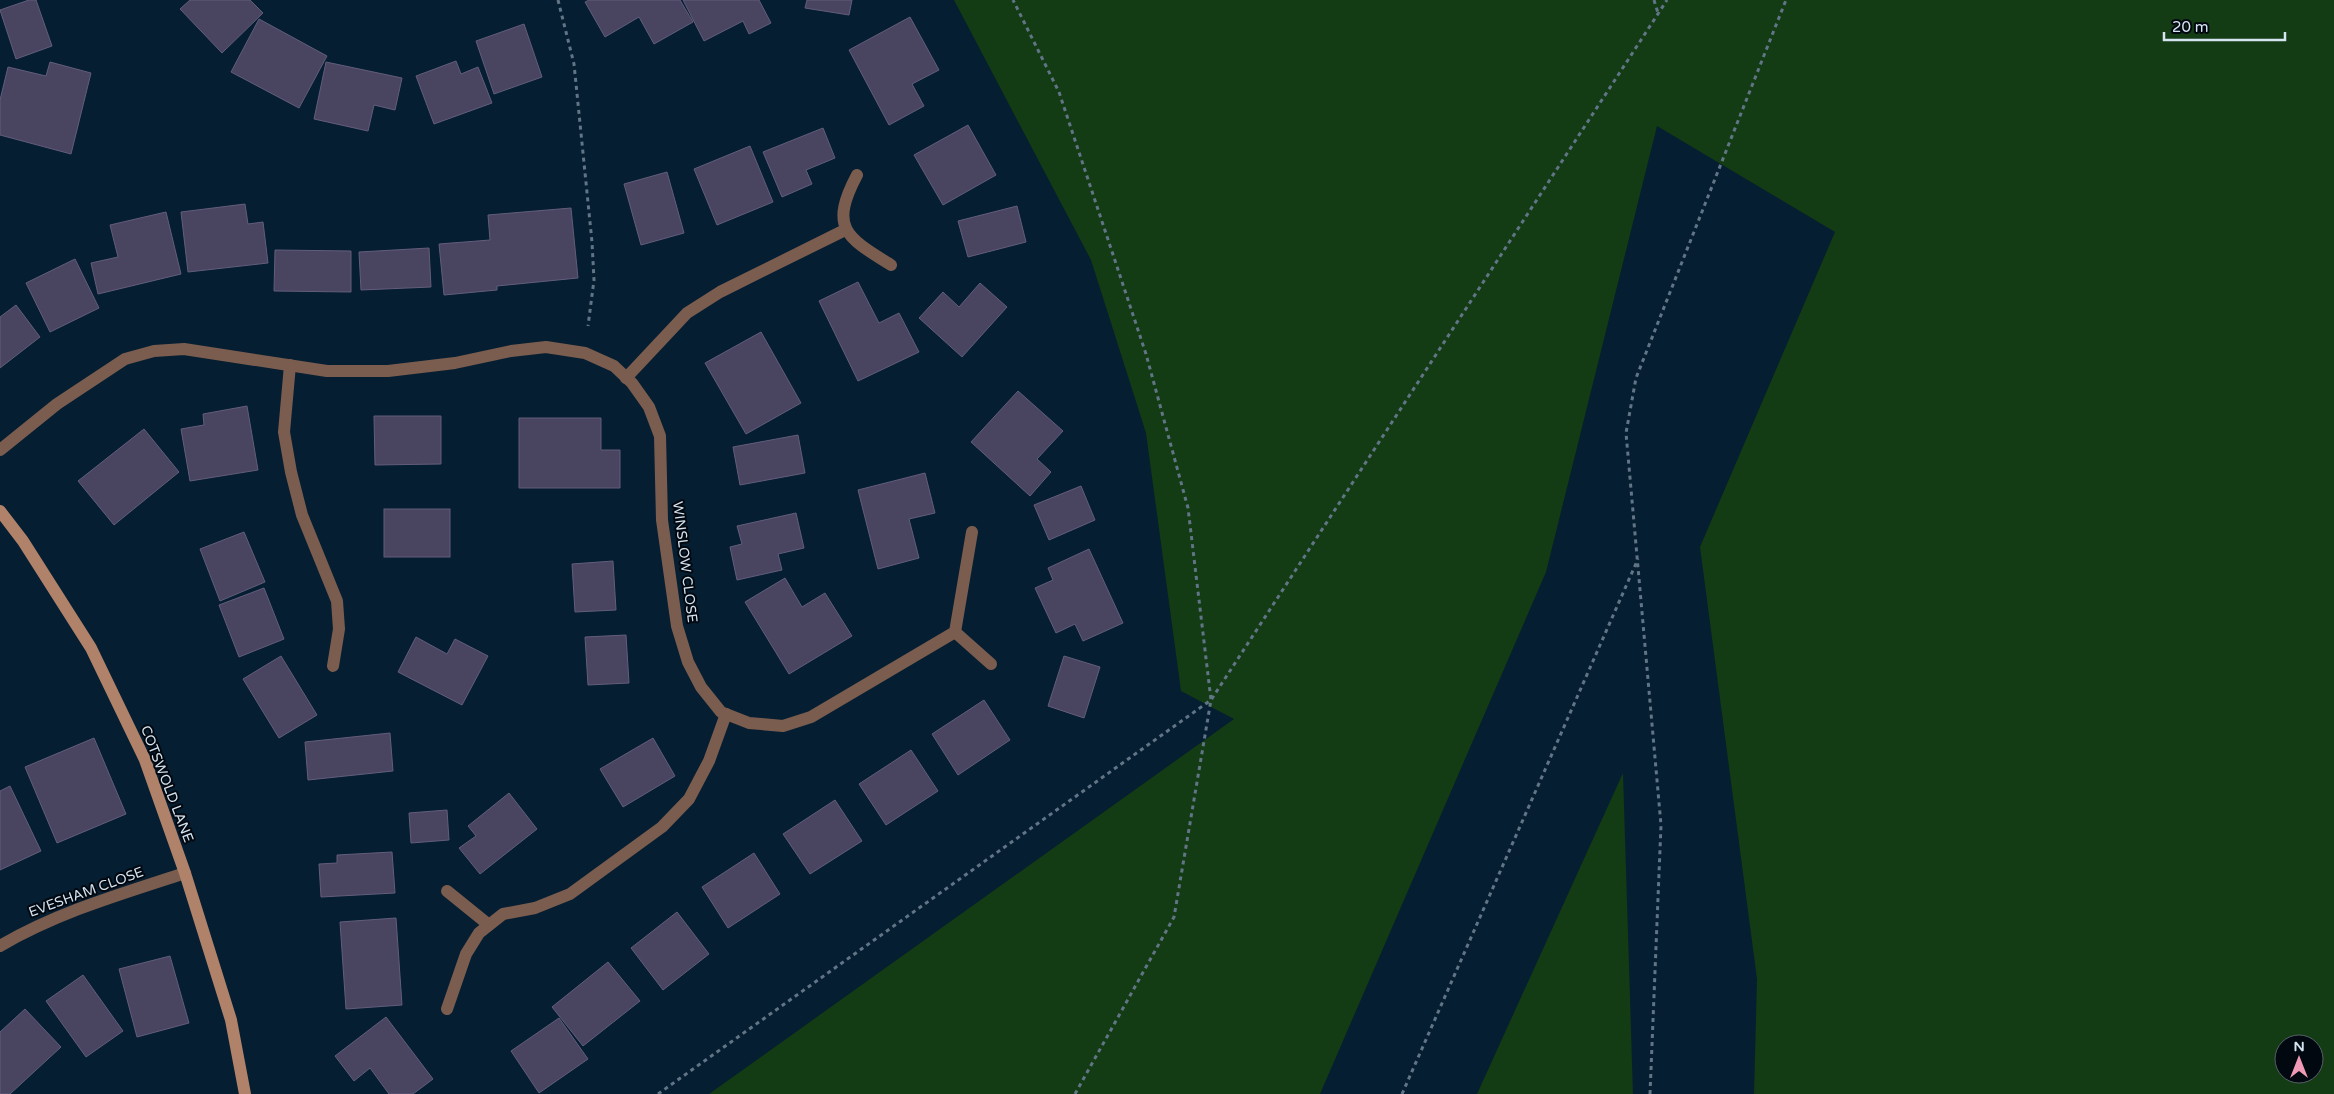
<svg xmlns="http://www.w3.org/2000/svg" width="2334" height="1094" viewBox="0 0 2334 1094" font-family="'Varela Round',sans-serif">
<rect width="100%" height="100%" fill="#061e31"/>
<!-- green -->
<g fill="#133b14" fill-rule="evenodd">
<path d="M954 0H2334V1094H1754L1757 979 1700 547 1835 232 1657 126 1546 572 1320 1094H709L1234 719 1181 691 1146 433 1091 260ZM2284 1044H2314V1074H2284Z"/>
<path d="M1623 773 1633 1094H1477Z"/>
</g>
<!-- building -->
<g fill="#494561" stroke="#625d7b">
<path d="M29 0H36L52 46 16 59 0 10Z"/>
<path d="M190 0H250L263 13 222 53 180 9Z"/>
<path d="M589 0H680L693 22 654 44 639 17 605 37 585 2Z"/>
<path d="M683 0H759L771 23 749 34 743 21 704 41Z"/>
<path d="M807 0H852L849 15 805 8Z"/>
<path d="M910 17 939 70 912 84 924 106 889 125 849 50Z"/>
<path d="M259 19 327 56 299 108 231 72Z"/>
<path d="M524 24 542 77 494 94 476 41Z"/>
<path d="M456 61 461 74 478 67 492 103 434 124 416 76Z"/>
<path d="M50 62 91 73 71 154 0 135V100L8 67 46 76Z"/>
<path d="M326 62 402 78 395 110 374 105 368 131 314 119Z"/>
<path d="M968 125 996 175 943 205 914 155Z"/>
<path d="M823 128 835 158 806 170 812 184 782 197 763 152Z"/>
<path d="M750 146 773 202 717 225 694 169Z"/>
<path d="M667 172 684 233 641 245 624 184Z"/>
<path d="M245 204 248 224 263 222 268 263 188 272 181 212Z"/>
<path d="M1017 206 1026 242 968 257 958 221Z"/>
<path d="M571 208 578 278 497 286V290L444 295 439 244 490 240 488 215Z"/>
<path d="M166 212 181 274 98 294 91 263 118 257 110 225Z"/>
<path d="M429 248 431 287 361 290 359 252Z"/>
<path d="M275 250 351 251V292L274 291Z"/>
<path d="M75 259 99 308 50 332 26 283Z"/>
<path d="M858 282 879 323 899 313 919 352 858 381 819 301Z"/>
<path d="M980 283 1007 307 962 357 919 318 943 292 959 307Z"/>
<path d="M16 305 40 337 0 368V317Z"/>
<path d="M761 332 801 403 746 434 705 363Z"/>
<path d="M1018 391 1063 431 1037 459 1051 472 1030 496 971 442Z"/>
<path d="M247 406 258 470 190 481 181 429 204 425 203 414Z"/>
<path d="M374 416H441V464L375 465Z"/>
<path d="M519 418H601V450H620V488H519Z"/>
<path d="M144 429 179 472 114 525 78 481Z"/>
<path d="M798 435 805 473 740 485 733 447Z"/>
<path d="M925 473 935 513 909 519 919 558 878 569 858 490Z"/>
<path d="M1081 486 1095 520 1049 540 1034 505Z"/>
<rect x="384" y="509" width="66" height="48"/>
<path d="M796 513 804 548 778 554 782 570 737 580 730 547 742 544 737 526Z"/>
<path d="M244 532 265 582 220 601 200 549Z"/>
<path d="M1089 549 1123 623 1083 641 1075 624 1056 633 1035 588 1053 580 1048 568Z"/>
<path d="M613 561 616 610 575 612 572 564Z"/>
<path d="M785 578 802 607 825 593 852 636 789 674 745 602Z"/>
<path d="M264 588 284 639 239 657 219 605Z"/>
<path d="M626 635 629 683 588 685 585 637Z"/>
<path d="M416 637 447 654 455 639 488 656 462 705 398 672Z"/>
<path d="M281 656 317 715 279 738 243 679Z"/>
<path d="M1064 656 1100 667 1084 718 1048 706Z"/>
<path d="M984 700 1010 740 958 775 932 734Z"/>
<path d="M390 733 393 771 308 780 305 742Z"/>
<path d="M94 738 126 814 57 843 25 767Z"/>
<path d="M653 738 675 776 623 807 600 769Z"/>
<path d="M911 750 938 791 886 825 859 784Z"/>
<path d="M10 786 41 851 0 870V791Z"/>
<path d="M509 793 537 829 480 874 459 848 476 836 468 826Z"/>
<path d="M835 800 862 841 810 874 783 834Z"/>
<path d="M447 810 449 840 411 843 409 813Z"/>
<path d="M392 852 395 893 321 897 319 864 337 863V855Z"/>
<path d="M754 853 780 894 728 928 702 887Z"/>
<path d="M677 912 709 954 663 990 631 948Z"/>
<path d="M396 918 402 1005 346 1009 340 922Z"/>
<path d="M170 956 189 1023 137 1037 119 969Z"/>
<path d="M608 962 640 1001 583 1046 552 1007Z"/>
<path d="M83 975 123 1031 86 1057 46 1001Z"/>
<path d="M25 1009 61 1047 10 1094H0V1032Z"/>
<path d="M386 1017 433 1079 413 1094H389L370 1068 354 1081 335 1056Z"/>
<path d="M559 1018 588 1059 539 1093 511 1051Z"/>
</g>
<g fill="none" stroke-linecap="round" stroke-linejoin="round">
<!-- path -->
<g stroke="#617586" stroke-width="3" stroke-dasharray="4 4" stroke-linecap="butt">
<path d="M558 0 574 64 592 242 594 280 588 326"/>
<path d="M1654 0 1658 13"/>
<path d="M658 1094 1211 700 1188 508 1146 354 1059 92 1013 0"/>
<path d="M1075 1094 1174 917 1211 700 1667 0"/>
<path d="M1402 1094 1638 559"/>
<path d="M1650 1094 1661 825 1626 433 1636 378 1786 0"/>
</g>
<!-- street -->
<g stroke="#7a5d4f" stroke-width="12">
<path d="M857 175C829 228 846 237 891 265"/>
<path d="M290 365 284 432 291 472 302 515 337 601 339 629 333 666"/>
<path d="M626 378 687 313 720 292 845 230"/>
<path d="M0 450 57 404 125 359 154 351 184 349 327 371H388L455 363 511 351 546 347 585 353 614 366 632 383 649 407 660 436 662 520 677 626 688 662 701 687 721 712 749 723 783 726 811 717 955 632 972 532"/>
<path d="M955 632 991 664"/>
<path d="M447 891 489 925"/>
<path d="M0 946C58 912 121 894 185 873"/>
<path d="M447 1009 466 954 479 933 503 914 535 908 570 894 662 827 689 799 709 761 726 714"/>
</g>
<!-- secondary -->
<path stroke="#b0826a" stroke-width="12" d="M0 511 23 541 91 648 145 760 185 873 231 1020 245 1094"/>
</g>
<g text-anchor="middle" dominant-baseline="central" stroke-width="4" stroke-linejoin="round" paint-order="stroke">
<!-- street labels -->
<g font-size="14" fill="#d5e4f1" stroke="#020810">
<text transform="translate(685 562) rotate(83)">WINSLOW CLOSE</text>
<text transform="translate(167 784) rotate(69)">COTSWOLD LANE</text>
<text transform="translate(86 892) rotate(-20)">EVESHAM CLOSE</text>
</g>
</g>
<!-- north arrow -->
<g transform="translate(2299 1059)"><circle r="24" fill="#020810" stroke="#56606a"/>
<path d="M0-4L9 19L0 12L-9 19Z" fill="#f09ab5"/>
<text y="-8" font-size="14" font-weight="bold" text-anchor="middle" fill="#d5e4f1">N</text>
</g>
<!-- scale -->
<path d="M2164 32v8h121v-8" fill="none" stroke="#d5e4f1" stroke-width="2.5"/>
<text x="2172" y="32" font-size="15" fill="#d5e4f1" stroke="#020810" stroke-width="4" paint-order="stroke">20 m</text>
</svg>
